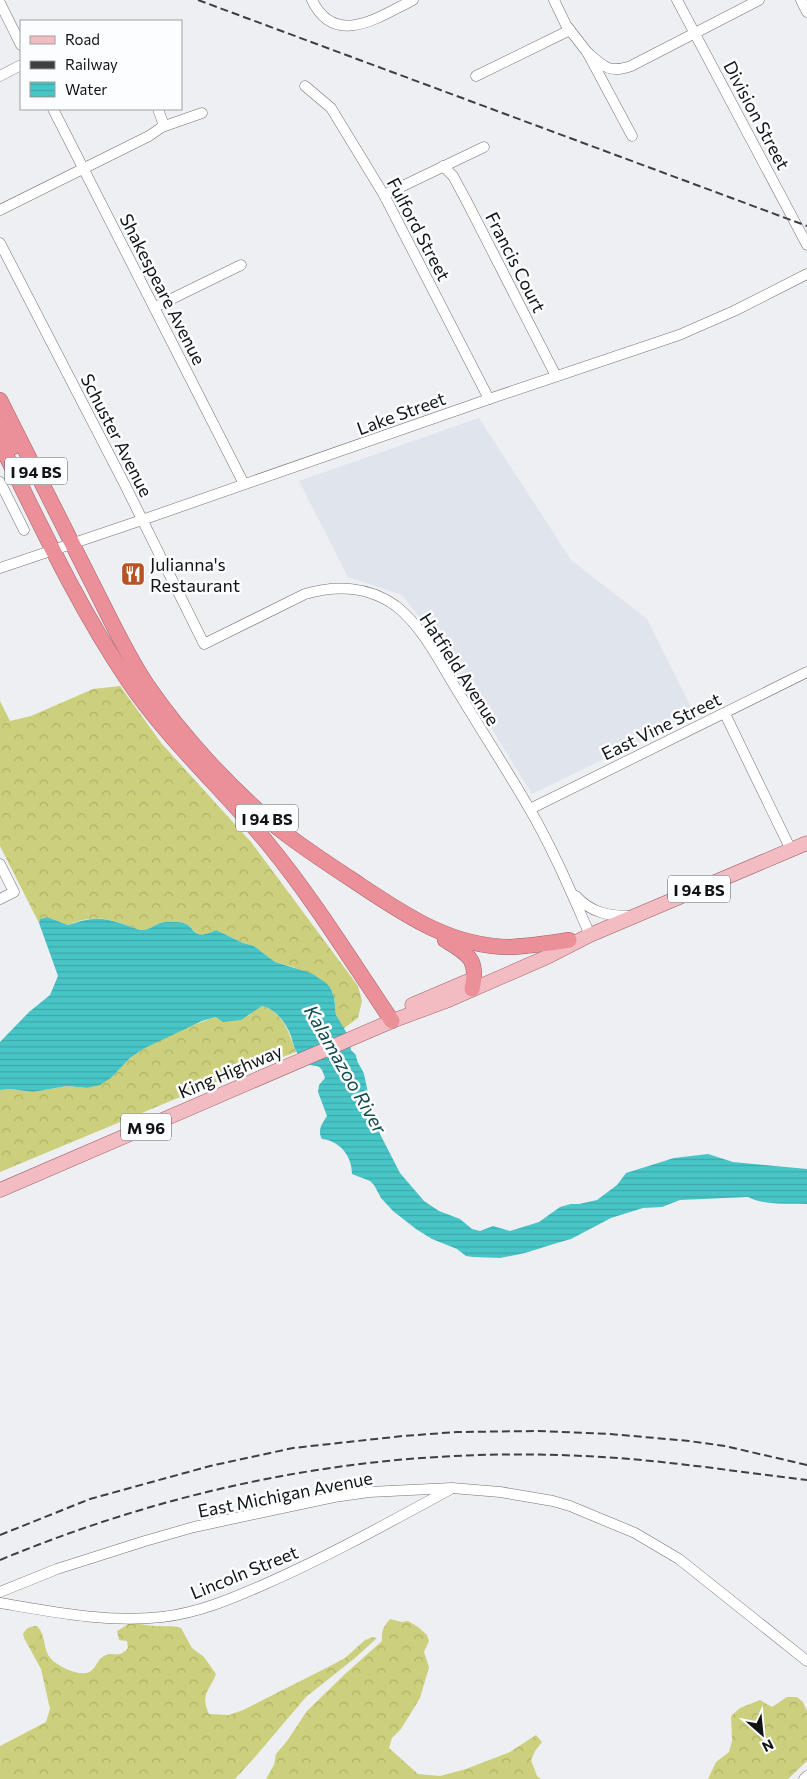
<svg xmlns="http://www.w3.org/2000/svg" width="807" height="1779" viewBox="0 0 807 1779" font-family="Commissioner,sans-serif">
<defs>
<pattern id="forest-crowns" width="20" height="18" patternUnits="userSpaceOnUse" patternTransform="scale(1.25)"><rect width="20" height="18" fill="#ccd07c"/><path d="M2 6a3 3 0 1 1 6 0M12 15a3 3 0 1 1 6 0" fill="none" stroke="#aeb26a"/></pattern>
<pattern id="water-rules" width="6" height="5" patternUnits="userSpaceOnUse" patternTransform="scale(1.25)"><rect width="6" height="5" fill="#48c5c7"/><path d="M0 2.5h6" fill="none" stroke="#3ea8aa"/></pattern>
</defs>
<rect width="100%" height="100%" fill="#eeeff2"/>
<!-- built -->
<path fill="#dfe4ed" d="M479 418 571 560 647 619 695 715 532 794 441 646 402 595 348 577 299 481Z"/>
<!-- forest -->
<g fill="url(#forest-crowns)">
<path d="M120 686 162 744 251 842 358 986 362 1001 358 1018 343 1029 336 1015 334 997 330 987 319 978 293 967 275 962 254 946 243 943 216 930C189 943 199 924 179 922 174 922 166 921 160 923 154 925 150 930 143 930 136 929 130 926 124 924 102 917 90 916 68 925L47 917 40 919 39 923 0 846V701L10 721 31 716 93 689Z"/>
<path d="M262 1006C284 1012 289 1034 296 1052L221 1080 0 1172V1090L10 1089 33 1092 67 1086 87 1088 111 1078 130 1058 143 1049 185 1028 216 1017 248 1016 254 1010Z"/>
<path d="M390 1619 402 1622 408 1621 418 1627 427 1635 429 1641 424 1652 429 1667 420 1698 401 1729 392 1738 389 1748 418 1774 440 1776 466 1769 510 1752 536 1735 542 1742 535 1751 531 1760 537 1776 541 1779H266L274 1765 276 1754 287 1741 307 1711 345 1674 382 1641C381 1631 384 1626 390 1619Z"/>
<path d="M130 1623C139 1623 147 1626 156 1626 166 1627 172 1625 181 1628L192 1648 204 1657 216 1674C209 1692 200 1694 209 1714L229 1715 243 1710 332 1665 345 1658 365 1640 373 1637 377 1638 355 1658 306 1697 255 1757 235 1779H0V1746L46 1722 50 1709 41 1669 24 1638 23 1634C26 1628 30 1626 37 1626 47 1636 42 1650 52 1660 59 1667 82 1678 91 1671 96 1667 98 1659 104 1656 113 1650 118 1660 128 1648L127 1641 119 1640 117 1631Z"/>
<path d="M787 1697H797L803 1702 807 1711V1761L788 1779H708L716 1762 729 1752 732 1741 731 1716 740 1708 760 1700 772 1707Z"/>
</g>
<!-- water -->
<path fill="url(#water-rules)" d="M47 917 68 925C89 918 99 916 120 923 127 925 135 929 142 930 150 930 154 925 160 923 165 921 174 922 179 922 198 924 189 943 216 930L243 943 254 946 275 962 311 973 325 982 330 987 334 997 336 1015 348 1035 351 1050 356 1055C357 1064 361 1066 364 1074L374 1121 378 1126 380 1134 400 1173 424 1201 439 1211 460 1219 472 1229 480 1231 493 1226 510 1231 539 1222 560 1207 571 1204H579L597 1200 617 1185 626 1173 674 1158 708 1154 733 1162 807 1169V1204C788 1203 765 1206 748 1197L680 1200 662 1207 643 1208 611 1218 571 1239 557 1243 525 1253 500 1258 473 1257 466 1256 457 1249 432 1239 416 1229 393 1211 381 1198 374 1185 370 1181 352 1174C352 1156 340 1141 322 1139 317 1130 322 1124 327 1116L318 1092 319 1085 325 1078C320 1061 317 1069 306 1063 303 1061 300 1056 298 1054 294 1049 293 1042 291 1036 286 1023 276 1009 262 1006L241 1020 223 1022 216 1017 202 1021 143 1049 130 1058 111 1078 100 1085 87 1088 67 1086 33 1092 10 1089 0 1090V1042L29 1012 50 995 58 976 39 923 40 919Z"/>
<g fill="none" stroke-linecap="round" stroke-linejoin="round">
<defs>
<g id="minor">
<path d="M312 0C335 48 379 17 413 0"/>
<path d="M554 0 566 25 587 52 632 136"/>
<path d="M677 0 807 245"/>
<path d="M801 0 807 12"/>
<path d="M0 3 21 45"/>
<path d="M587 52C603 66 609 74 631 66L759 0"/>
<path d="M0 76 21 65"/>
<path d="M476 76 570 30"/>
<path d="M305 86 331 108 384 195 489 399"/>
<path d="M53 109 244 484"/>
<path d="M158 109 163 123 162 127"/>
<path d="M443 166 453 176 467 202 556 376"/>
<path d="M384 195 484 147"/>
<path d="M0 210 149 136 162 127 202 113"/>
<path d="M0 243 125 485 204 644 305 594C336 585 369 586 396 606 424 628 441 665 460 695 483 733 507 770 529 808 553 849 571 892 590 935"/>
<path d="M155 307 241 265"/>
<path d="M0 482 24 530"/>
<path d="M0 568 142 520 489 399 679 335 734 311 807 274"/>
<path d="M725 714 791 850"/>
<path d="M530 809 807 672"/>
<path d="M0 864 14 892 0 899"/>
<path d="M576 896C591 913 609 916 631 916"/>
<path d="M0 1592 57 1569 145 1541 194 1527 334 1497 369 1492 452 1488 500 1492 553 1501 570 1506 635 1533 679 1559 807 1661"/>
<path d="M0 1603C53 1612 108 1623 162 1617 198 1613 231 1599 263 1585 327 1557 388 1523 449 1490"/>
<path d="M804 1779 807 1776"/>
</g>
<g id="major">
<path d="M412 1005 473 979"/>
<path d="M0 1190 392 1021 446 1001 547 957 590 935 807 843"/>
</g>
<g id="highway">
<path d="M0 400C30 460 61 521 91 581 109 616 125 652 147 685 182 736 230 788 278 828 302 847 328 864 354 881 402 913 450 947 511 947 531 946 550 943 569 940"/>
<path d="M0 425 13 447"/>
<path d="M0 443C40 524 78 607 129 682 169 741 223 789 269 845 314 900 352 962 392 1021"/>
<path d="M445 940C468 954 479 959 472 989"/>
</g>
</defs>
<!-- minor casing -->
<use href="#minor" stroke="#717274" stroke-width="11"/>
<!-- major casing -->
<use href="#major" stroke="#9f646a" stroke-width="15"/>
<!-- highway casing -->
<use href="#highway" stroke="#9f646a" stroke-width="16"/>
<!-- minor -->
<use href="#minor" stroke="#fff" stroke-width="10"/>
<!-- major -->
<use href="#major" stroke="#f3bcc2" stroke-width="14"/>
<!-- highway -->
<use href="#highway" stroke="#eb8f99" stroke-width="15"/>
<!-- rail -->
<g stroke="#3f3f41" stroke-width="2" stroke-dasharray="8 4" stroke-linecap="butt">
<path d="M198 0 807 226"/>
<path d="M0 1535 90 1499 210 1466 293 1448 403 1436 457 1432 537 1431 610 1434 689 1441 725 1446 807 1465"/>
<path d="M0 1560C193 1480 393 1444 602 1457 670 1461 739 1472 807 1480"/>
</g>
</g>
<!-- icons -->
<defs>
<symbol id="restaurant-square" viewBox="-11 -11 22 22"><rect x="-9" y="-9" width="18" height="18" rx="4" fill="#b85324" stroke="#fbfdff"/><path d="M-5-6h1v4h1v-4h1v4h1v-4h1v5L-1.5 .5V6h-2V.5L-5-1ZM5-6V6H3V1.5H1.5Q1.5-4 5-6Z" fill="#fff"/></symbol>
</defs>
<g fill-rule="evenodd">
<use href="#restaurant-square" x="119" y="560" width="28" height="28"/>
</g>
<g text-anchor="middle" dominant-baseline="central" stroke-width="5" stroke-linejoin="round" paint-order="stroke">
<!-- shield labels -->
<g fill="#fbfdff" stroke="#59595a" stroke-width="1">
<rect x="5" y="457.5" width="62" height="27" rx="4"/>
<rect x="236" y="804.5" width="62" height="27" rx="4"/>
<rect x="668" y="875.5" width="62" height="27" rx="4"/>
<rect x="121" y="1113.5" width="50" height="27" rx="4"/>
</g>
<g font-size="16" font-weight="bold" fill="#131314">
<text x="36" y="471">I 94 BS</text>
<text x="267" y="818">I 94 BS</text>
<text x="699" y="889">I 94 BS</text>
<text x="146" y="1127">M 96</text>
</g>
<!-- street labels -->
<g font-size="18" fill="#131314" stroke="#fbfdff">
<text transform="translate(757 115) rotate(62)">Division Street</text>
<text transform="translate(419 229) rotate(62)">Fulford Street</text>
<text transform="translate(516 262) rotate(63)">Francis Court</text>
<text transform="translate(163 289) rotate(63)">Shakespeare Avenue</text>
<text transform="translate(401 413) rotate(-20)">Lake Street</text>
<text transform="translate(117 435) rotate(63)">Schuster Avenue</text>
<text transform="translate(460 669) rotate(57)">Hatfield Avenue</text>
<text transform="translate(661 726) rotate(-26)">East Vine Street</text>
<text transform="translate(230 1071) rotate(-23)">King Highway</text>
<text transform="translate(285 1494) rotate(-11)">East Michigan Avenue</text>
<text transform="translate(244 1572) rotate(-22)">Lincoln Street</text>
</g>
<!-- poi labels -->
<g font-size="18" fill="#131314" stroke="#fbfdff" text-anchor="start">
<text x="150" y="564">Julianna's<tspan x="150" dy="21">Restaurant</tspan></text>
</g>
<!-- water labels -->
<g font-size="19" font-style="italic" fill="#134a4b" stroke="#fbfdff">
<text transform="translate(346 1069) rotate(60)">Kalamazoo River</text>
</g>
</g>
<!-- legend -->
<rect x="20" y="20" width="162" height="90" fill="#fbfdff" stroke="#9e9fa1"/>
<rect x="30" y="36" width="25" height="8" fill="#f3bcc2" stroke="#9e9fa1"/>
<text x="65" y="45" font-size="15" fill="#131314">Road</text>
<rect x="30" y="61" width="25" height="8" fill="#3f3f41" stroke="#9e9fa1"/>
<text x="65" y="70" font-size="15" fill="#131314">Railway</text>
<rect x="30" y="82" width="25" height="15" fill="url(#water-rules)" stroke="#9e9fa1"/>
<text x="65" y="95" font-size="15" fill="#131314">Water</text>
<!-- north arrow -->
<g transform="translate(762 1734) rotate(153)" stroke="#fbfdff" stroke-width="4" paint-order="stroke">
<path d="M0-4L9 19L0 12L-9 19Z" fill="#131314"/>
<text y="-8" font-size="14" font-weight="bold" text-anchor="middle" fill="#131314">N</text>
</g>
</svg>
